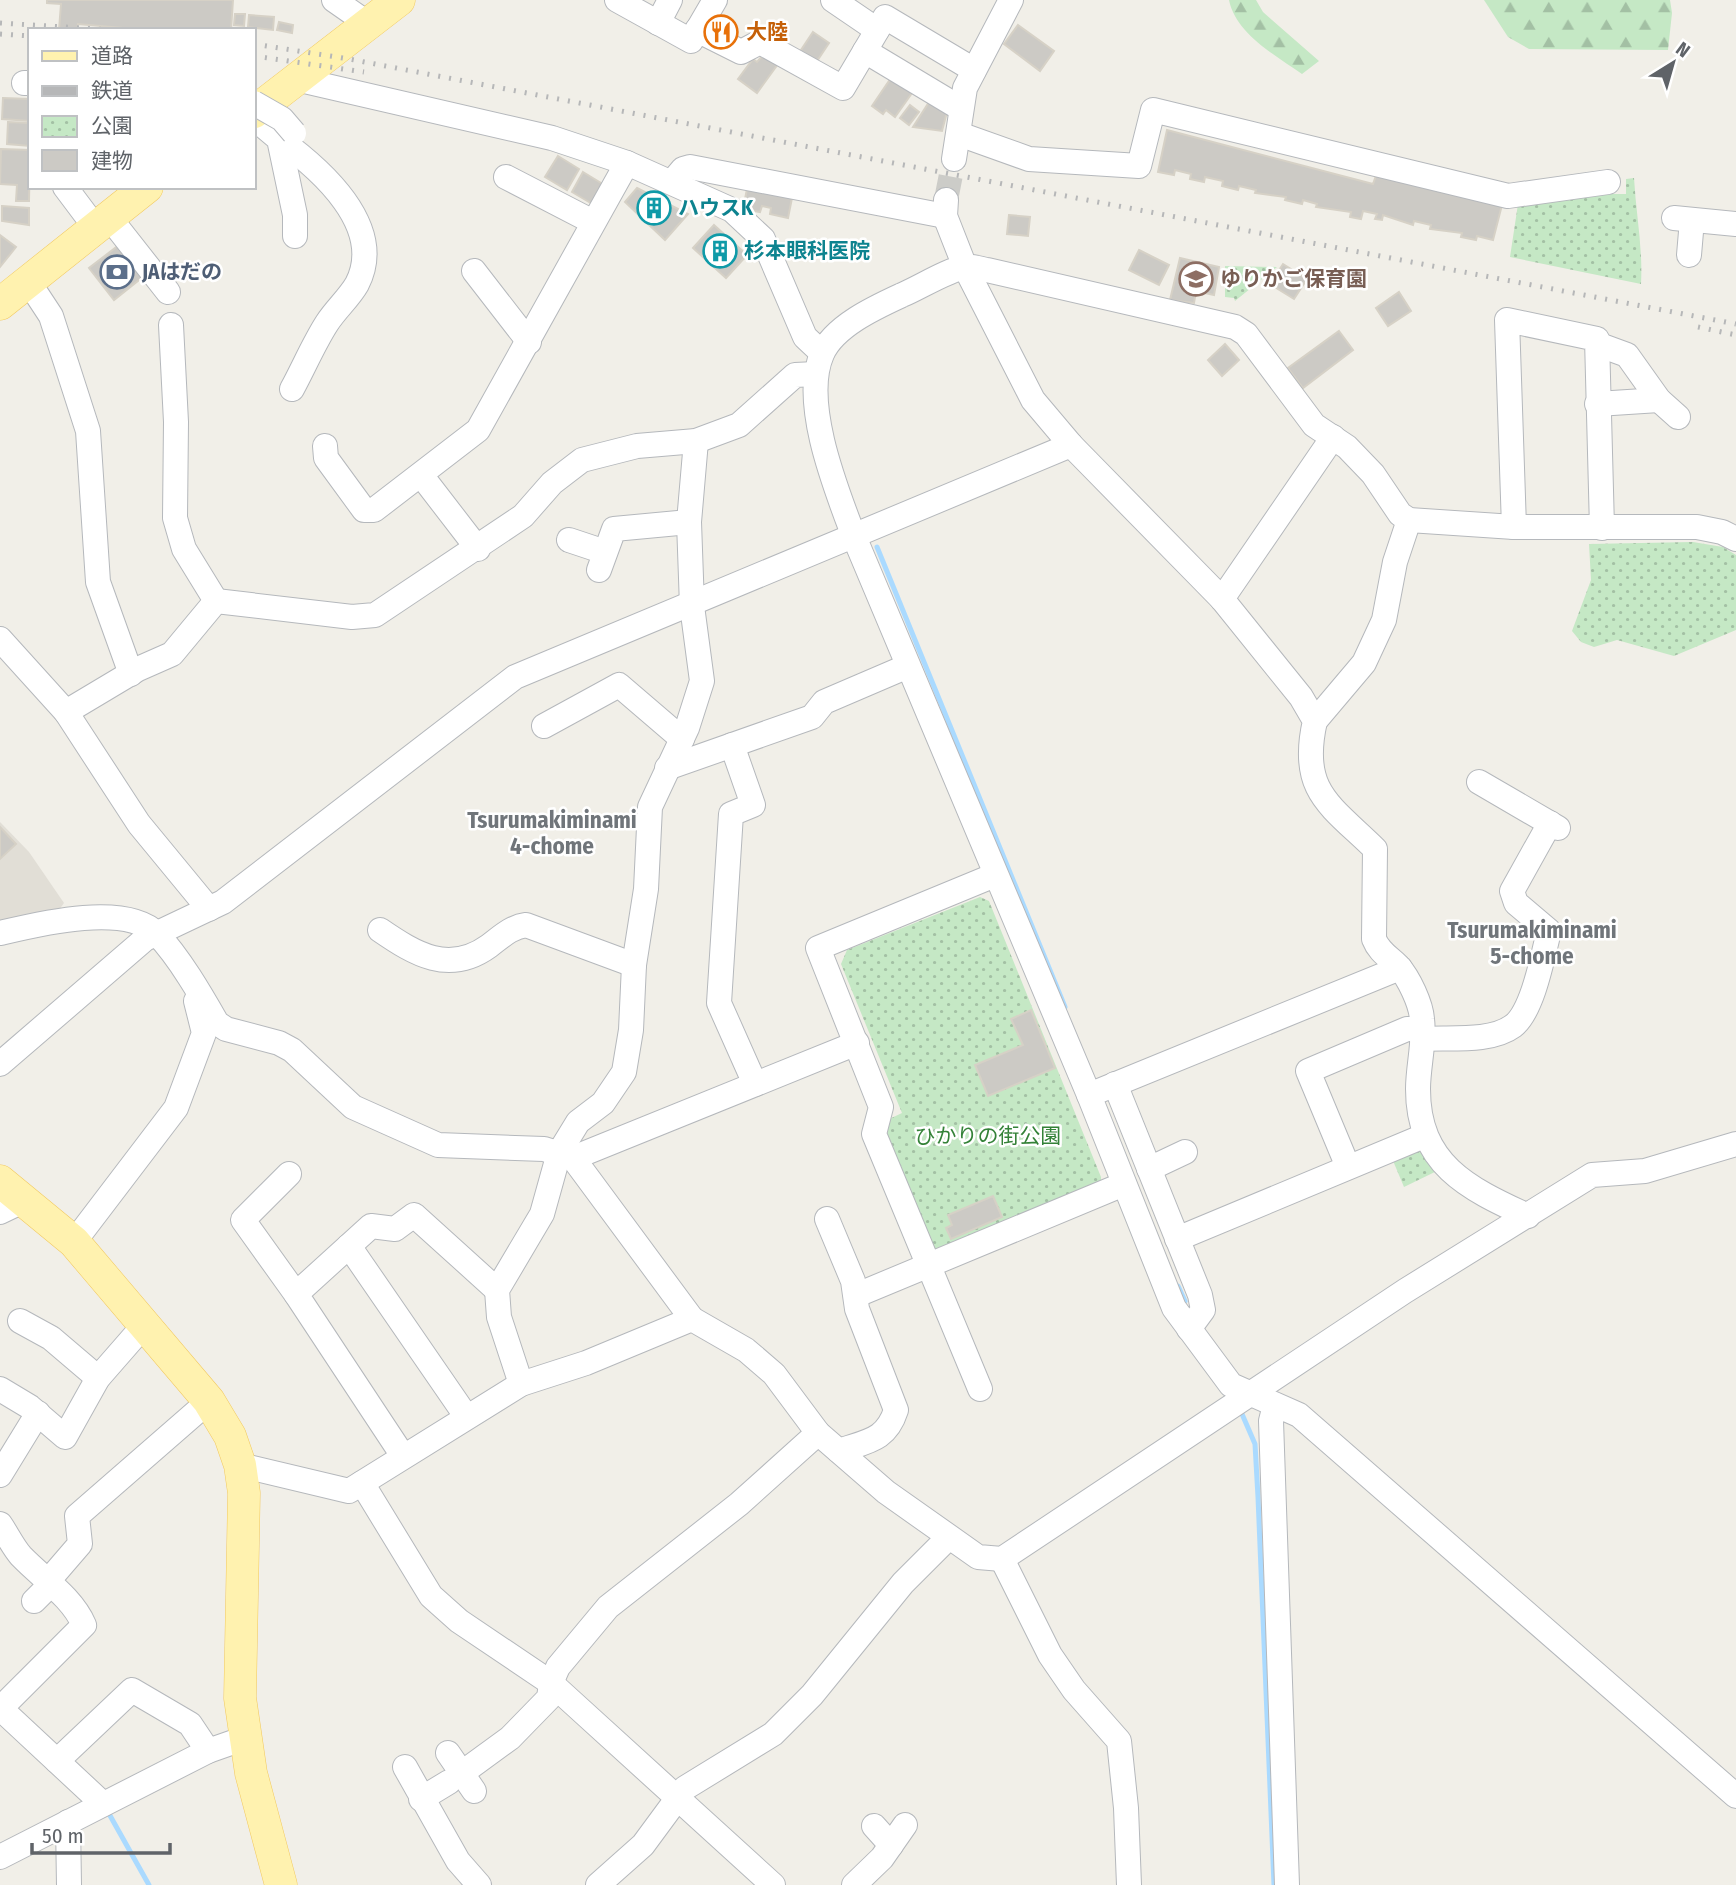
<svg xmlns="http://www.w3.org/2000/svg" width="1736" height="1885" viewBox="0 0 1736 1885" font-family="'Fira Sans Condensed','Noto Sans JP',sans-serif">
<defs>
<pattern id="forest-firs" width="22" height="20" patternUnits="userSpaceOnUse" patternTransform="scale(1.75)"><rect width="22" height="20" fill="#c5e8c5"/><path d="M5 1l3.5 6h-7zM16 11l3.5 6h-7z" fill="#a3c0a4"/></pattern>
<pattern id="park-dots" width="8" height="8" patternUnits="userSpaceOnUse" patternTransform="scale(1.75)"><rect width="8" height="8" fill="#c5e8c5"/><path d="M2 2h.1M6 6h.1" fill="none" stroke="#a3c0a4" stroke-width="1.8" stroke-linecap="round"/></pattern>
</defs>
<rect width="100%" height="100%" fill="#f1efe8"/>
<!-- education -->
<path fill="#e1ded6" d="M0 822 29 852 64 903 56 914 0 927Z"/>
<!-- forest -->
<g fill="url(#forest-firs)">
<path d="M1229 0H1256L1263 12 1319 61 1302 74C1275 55 1236 34 1229 0Z"/>
<path d="M1484 0H1670L1672 13 1668 50 1529 49 1508 37Z"/>
</g>
<!-- park -->
<g fill="url(#park-dots)">
<path d="M1634 178C1636 214 1643 248 1641 284L1510 257 1518 204 1585 194H1626V179Z"/>
<path d="M1225 266 1277 267 1235 301 1234 298 1225 297Z"/>
<path d="M1693 542 1723 547 1736 555V630L1674 656 1617 640 1594 647 1581 642 1572 631 1591 580 1589 544Z"/>
<path d="M980 897 989 901 1101 1177V1186L935 1255 879 1128 883 1122 902 1113 841 964 847 950Z"/>
<path d="M1418 1145 1441 1169 1404 1187 1391 1156Z"/>
</g>
<g fill="none" stroke-linecap="round" stroke-linejoin="round">
<!-- stream -->
<g stroke="#aadaff" stroke-width="5">
<path d="M877 547 1065 1007"/>
<path d="M1178 1286 1185 1301"/>
<path d="M1242 1414 1255 1444 1258 1497 1274 1885"/>
<path d="M108 1812 149 1885"/>
</g>
</g>
<!-- building -->
<g fill="#cccac5" stroke="#d6d1c6" stroke-width="2">
<path d="M47 0H233L231 30H146L78 24 77 30H59L61 4 47 3Z"/>
<path d="M235 14H245L244 26 234 25Z"/>
<path d="M249 15 274 17 273 30 248 27Z"/>
<path d="M279 22 293 25 292 33 277 30Z"/>
<path d="M1018 25 1054 51 1040 71 1004 44Z"/>
<path d="M813 32 829 43 815 64 799 53Z"/>
<path d="M764 54 778 64 757 93 738 79 753 59 757 62Z"/>
<path d="M891 78 912 93 895 117 886 110 883 114 872 106Z"/>
<path d="M3 98 30 99V121L2 119Z"/>
<path d="M931 99 947 112 942 131 913 127Z"/>
<path d="M910 105 919 112 909 125 900 118Z"/>
<path d="M8 122 30 123V146L7 144Z"/>
<path d="M1167 130 1373 184 1378 170 1503 201 1493 240 1477 236 1476 240 1461 237 1462 233 1430 229 1431 225 1414 221 1413 225 1383 215 1382 220 1375 219 1377 214 1363 211 1361 219 1350 217 1351 212 1316 207 1317 204 1303 200 1302 204 1285 200 1286 197 1255 193 1256 190 1239 186 1238 190 1222 186 1223 181 1205 177 1204 182 1190 179 1191 174 1175 170 1174 175 1158 172Z"/>
<path d="M1 149 30 150 29 201H16L17 185 0 184Z"/>
<path d="M558 156 579 169 567 190 545 177Z"/>
<path d="M583 172 606 186 594 205 572 192Z"/>
<path d="M748 184 793 193 788 218 770 214 771 208 762 206 760 212 743 209Z"/>
<path d="M637 188 688 214 665 240 625 202Z"/>
<path d="M2 206 29 208V225L2 221Z"/>
<path d="M1009 215 1030 217 1028 236 1007 234Z"/>
<path d="M714 225 747 255 726 278 693 248Z"/>
<path d="M0 235 16 247 0 267Z"/>
<path d="M119 245 144 276 114 300 89 268Z"/>
<path d="M1139 250 1169 265 1159 285 1129 270Z"/>
<path d="M1180 258 1219 267 1214 295 1196 291 1194 303 1170 300Z"/>
<path d="M1283 264 1307 279 1294 299 1270 284Z"/>
<path d="M1399 292 1411 311 1388 326 1376 308Z"/>
<path d="M1339 331 1353 350 1303 388 1288 368Z"/>
<path d="M1225 344 1239 360 1222 376 1208 360Z"/>
<path d="M0 827 16 844 0 859Z"/>
<path d="M1031 1010 1055 1068 988 1096 975 1065 1023 1045 1011 1019Z"/>
<path d="M993 1196 1002 1217 951 1239 946 1228 952 1225 948 1215Z"/>
</g>
<g fill="none" stroke-linecap="round" stroke-linejoin="round">
<!-- minor-tunnel -->
<path stroke="#ccccc8" stroke-width="24" stroke-dasharray="24 12" stroke-linecap="butt" d="M946 200 954 159"/>
<defs>
<g id="minor">
<path d="M334 0 367 23"/>
<path d="M617 0 691 41 715 0"/>
<path d="M833 0 877 30"/>
<path d="M658 23 670 0"/>
<path d="M697 30 741 52 760 42 843 88 885 17 974 70"/>
<path d="M865 51 960 108"/>
<path d="M296 79 552 138 627 163 732 210 763 239 805 337 822 353"/>
<path d="M24 83H30"/>
<path d="M254 118 279 139 295 215V236"/>
<path d="M959 134 1029 159 1139 166 1153 110 1508 196 1608 182"/>
<path d="M279 139C319 168 387 226 357 284 349 298 336 309 327 323 314 343 304 367 292 389"/>
<path d="M954 159 965 88 1011 0"/>
<path d="M506 177 593 222"/>
<path d="M672 182 683 169 690 167 945 216"/>
<path d="M65 187 95 227"/>
<path d="M946 200 945 216 965 267 1033 400 1071 445 1222 599 1301 697 1315 721C1299 791 1330 805 1375 849L1374 939C1379 952 1389 957 1398 966 1409 978 1421 1004 1422 1019 1425 1042 1418 1066 1418 1089 1418 1164 1467 1188 1528 1216"/>
<path d="M109 217 168 292"/>
<path d="M1674 218 1736 224"/>
<path d="M1689 255 1692 220"/>
<path d="M474 271 529 342"/>
<path d="M28 281 51 316 88 431 98 582 131 674"/>
<path d="M171 325 176 422 175 518 184 549 216 601"/>
<path d="M1597 344 1627 355 1659 400 1678 417"/>
<path d="M1597 404 1659 400"/>
<path d="M325 446 326 458 364 510H374L478 430 627 163"/>
<path d="M421 475 478 549"/>
<path d="M1514 527 1507 320 1597 339 1602 528"/>
<path d="M1736 539 1722 532 1697 527H1514L1409 520 1400 514 1373 474 1347 447 1314 425 1246 334 1235 327 987 270C981 269 972 266 966 267 949 269 919 288 902 295 876 307 834 326 822 354 801 402 836 489 853 534L1089 1095 1174 1308 1231 1385 1299 1415 1736 1796"/>
<path d="M569 540 605 552"/>
<path d="M599 570 614 529 689 522"/>
<path d="M1222 599 1333 437"/>
<path d="M216 601 352 617 375 615 523 516 552 483 582 460 637 446 696 441 739 425 795 375 816 374"/>
<path d="M0 639 66 712 139 824 209 909"/>
<path d="M66 712 138 669 172 654 216 601"/>
<path d="M1315 721 1364 663 1384 620 1395 562 1409 520"/>
<path d="M544 726 619 685 682 739"/>
<path d="M732 745 753 805 731 814 719 1003 755 1084"/>
<path d="M667 768 812 717 824 702 908 666"/>
<path d="M1479 782 1558 828"/>
<path d="M380 930C415 954 449 975 489 946 501 937 511 927 526 925L634 965"/>
<path d="M0 933C38 924 126 902 157 934 179 957 201 995 217 1023L226 1029 279 1043 292 1050 353 1107 438 1145 544 1149 573 1158 692 1319"/>
<path d="M1422 1039C1448 1037 1490 1043 1513 1026 1533 1011 1543 955 1549 931L1516 903 1512 891 1550 823"/>
<path d="M0 1064 145 939 223 902 515 677 1071 445"/>
<path d="M1115 1084 1200 1295 1203 1310 1189 1329"/>
<path d="M1089 1095 1400 968"/>
<path d="M573 1158 857 1043"/>
<path d="M1348 1167 1308 1071 1407 1029H1422"/>
<path d="M1149 1169 1185 1152"/>
<path d="M289 1174 243 1220 296 1294"/>
<path d="M0 1212 25 1200"/>
<path d="M827 1219 853 1281 857 1309 896 1410C886 1441 867 1441 839 1451"/>
<path d="M1177 1239 1424 1136"/>
<path d="M74 1242 176 1108 204 1033 196 1001"/>
<path d="M349 1246 466 1416"/>
<path d="M857 1295 1124 1184"/>
<path d="M20 1321 51 1338 98 1378"/>
<path d="M521 1384 499 1317 497 1290 542 1214 559 1153 578 1122 603 1103 624 1072 631 1030 634 965 646 889 650 807 687 728 702 681 692 606 689 522 696 441"/>
<path d="M0 1389 30 1407 65 1437 98 1378 146 1323"/>
<path d="M980 1389 874 1134 881 1107 818 948 995 875"/>
<path d="M1275 1405 1271 1421 1287 1885"/>
<path d="M403 1456 296 1294 371 1226 395 1229 414 1215 497 1290"/>
<path d="M240 1465 349 1491 521 1384 586 1363 692 1319 746 1350 774 1374 818 1433 886 1492 978 1557 1002 1559 1405 1291 1592 1175 1645 1171 1736 1144"/>
<path d="M0 1475 38 1413"/>
<path d="M362 1483 431 1596 459 1621 551 1683 773 1885"/>
<path d="M0 1524C7 1534 13 1547 21 1556 42 1578 72 1597 84 1625L0 1709"/>
<path d="M1002 1559 1050 1655 1074 1690 1119 1741 1126 1808 1129 1885"/>
<path d="M49 1580 80 1544 77 1516 209 1401"/>
<path d="M34 1601 52 1583"/>
<path d="M0 1708 103 1804"/>
<path d="M448 1753 474 1791"/>
<path d="M57 1761 132 1690 190 1724 208 1751"/>
<path d="M405 1767 458 1861 479 1885"/>
<path d="M462 1773 510 1738 549 1698 551 1683 558 1667 608 1607 739 1504 818 1433"/>
<path d="M421 1799 449 1782"/>
<path d="M68 1822 69 1885"/>
<path d="M874 1826 891 1845"/>
<path d="M0 1857 208 1751 245 1738"/>
<path d="M598 1885 643 1845 685 1788 773 1734 812 1695 903 1583 948 1538"/>
<path d="M854 1885 882 1858 905 1825"/>
</g>
<g id="major">
<path d="M254 112 399 0"/>
<path d="M0 304 147 187"/>
<path d="M0 1181 74 1242 209 1401 230 1436 240 1465 244 1493 240 1698 251 1773 281 1885"/>
</g>
</defs>
<!-- minor casing -->
<use href="#minor" stroke="#b5b8bc" stroke-width="26"/>
<!-- major casing -->
<use href="#major" stroke="#f2c960" stroke-width="33"/>
<!-- minor -->
<use href="#minor" stroke="#fff" stroke-width="24"/>
<!-- major -->
<use href="#major" stroke="#fff2af" stroke-width="32"/>
<!-- rail -->
<g stroke="#b6b7b8" stroke-width="5" stroke-dasharray="2 9" stroke-linecap="butt">
<path d="M0 23 112 30"/>
<path d="M0 34 30 36"/>
<path d="M254 44 349 59 1736 324"/>
<path d="M254 56 364 72"/>
<path d="M1698 327 1736 335"/>
</g>
<defs>
<path id="minor-bridge" d="M254 103 282 119 294 133"/>
</defs>
<!-- minor-bridge casing -->
<use href="#minor-bridge" stroke="#b5b8bc" stroke-width="26" stroke-linecap="butt"/>
<!-- minor-bridge -->
<use href="#minor-bridge" stroke="#fff" stroke-width="24"/>
</g>
<!-- icons -->
<defs>
<symbol id="restaurant-ring" viewBox="-11 -11 22 22"><circle r="9.5" fill="#fff" stroke="#e8710a" stroke-width="1.5"/><path d="M-5-6h1v4h1v-4h1v4h1v-4h1v5L-1.5 .5V6h-2V.5L-5-1ZM5-6V6H3V1.5H1.5Q1.5-4 5-6Z" fill="#e8710a"/></symbol>
<symbol id="building-ring" viewBox="-11 -11 22 22"><circle r="9.5" fill="#fff" stroke="#0f9aa8" stroke-width="1.5"/><path d="M-4-6H4V6H1V3H-1V6H-4ZM-2.5-4.3h1.7v1.8h-1.7ZM.8-4.3h1.7v1.8H.8ZM-2.5-1h1.7V.8h-1.7ZM.8-1h1.7V.8H.8Z" fill="#0f9aa8"/></symbol>
<symbol id="bank-ring" viewBox="-11 -11 22 22"><circle r="9.5" fill="#fff" stroke="#5c6f8a" stroke-width="1.5"/><path d="M-6-4H6V4H-6ZM0-2.3a2.3 2.3 0 1 0 0 4.6a2.3 2.3 0 1 0 0-4.6Z" fill="#5c6f8a"/></symbol>
<symbol id="school-ring" viewBox="-11 -11 22 22"><circle r="9.5" fill="#fff" stroke="#8d6e63" stroke-width="1.5"/><path d="M0-5L7-2L0 1L-7-2ZM-4 1L0 2.5L4 1V4Q0 6-4 4Z" fill="#8d6e63"/></symbol>
</defs>
<g fill-rule="evenodd">
<use href="#restaurant-ring" x="702" y="13" width="38" height="38"/>
<use href="#building-ring" x="635" y="189" width="38" height="38"/>
<use href="#building-ring" x="701" y="232" width="38" height="38"/>
<use href="#bank-ring" x="98" y="253" width="38" height="38"/>
<use href="#school-ring" x="1177" y="260" width="38" height="38"/>
</g>
<g text-anchor="middle" dominant-baseline="central" stroke-width="5" stroke-linejoin="round" paint-order="stroke">
<!-- food labels -->
<g font-size="21" font-weight="bold" fill="#c56008" stroke="#fff" text-anchor="start">
<text x="746" y="32">大陸</text>
</g>
<!-- culture labels -->
<g font-size="21" font-weight="bold" fill="#0d838f" stroke="#fff" text-anchor="start">
<text x="678" y="208">ハウスK</text>
<text x="744" y="251">杉本眼科医院</text>
</g>
<!-- service labels -->
<g font-size="21" font-weight="bold" fill="#4e5e75" stroke="#fff" text-anchor="start">
<text x="142" y="272">JAはだの</text>
</g>
<!-- education labels -->
<g font-size="21" font-weight="bold" fill="#785e54" stroke="#fff" text-anchor="start">
<text x="1220" y="279">ゆりかご保育園</text>
</g>
<!-- park labels -->
<g font-size="21" fill="#348238" stroke="#fff">
<text x="988" y="1136">ひかりの街公園</text>
</g>
<!-- neighbourhood labels -->
<g font-size="23" font-weight="bold" fill="#70757a" stroke="#fff">
<text x="552" y="820">Tsurumakiminami<tspan x="552" dy="26">4-chome</tspan></text>
<text x="1532" y="930">Tsurumakiminami<tspan x="1532" dy="26">5-chome</tspan></text>
</g>
</g>
<!-- legend -->
<rect x="28" y="28" width="228" height="161" fill="#ffffff" stroke="#bfc1c3" stroke-width="2"/>
<rect x="42" y="51" width="35" height="10" fill="#fff2af" stroke="#bfc1c3" stroke-width="2"/>
<text x="91" y="63" font-size="21" fill="#5f6368">道路</text>
<rect x="42" y="86" width="35" height="10" fill="#b6b7b8" stroke="#bfc1c3" stroke-width="2"/>
<text x="91" y="98" font-size="21" fill="#5f6368">鉄道</text>
<rect x="42" y="116" width="35" height="21" fill="url(#park-dots)" stroke="#bfc1c3" stroke-width="2"/>
<text x="91" y="133" font-size="21" fill="#5f6368">公園</text>
<rect x="42" y="150" width="35" height="21" fill="#cccac5" stroke="#bfc1c3" stroke-width="2"/>
<text x="91" y="168" font-size="21" fill="#5f6368">建物</text>
<!-- north arrow -->
<g transform="translate(1673 63) rotate(37)" stroke="#ffffff" stroke-width="5" paint-order="stroke">
<path d="M0-5L12 26L0 18L-12 26Z" fill="#5f6368"/>
<text y="-10" font-size="19" font-weight="bold" text-anchor="middle" fill="#5f6368">N</text>
</g>
<!-- scale -->
<path d="M32 1843v10h138v-10" fill="none" stroke="#5f6368" stroke-width="3.5"/>
<text x="42" y="1843" font-size="21" fill="#5f6368" stroke="#ffffff" stroke-width="5" paint-order="stroke">50 m</text>
</svg>
